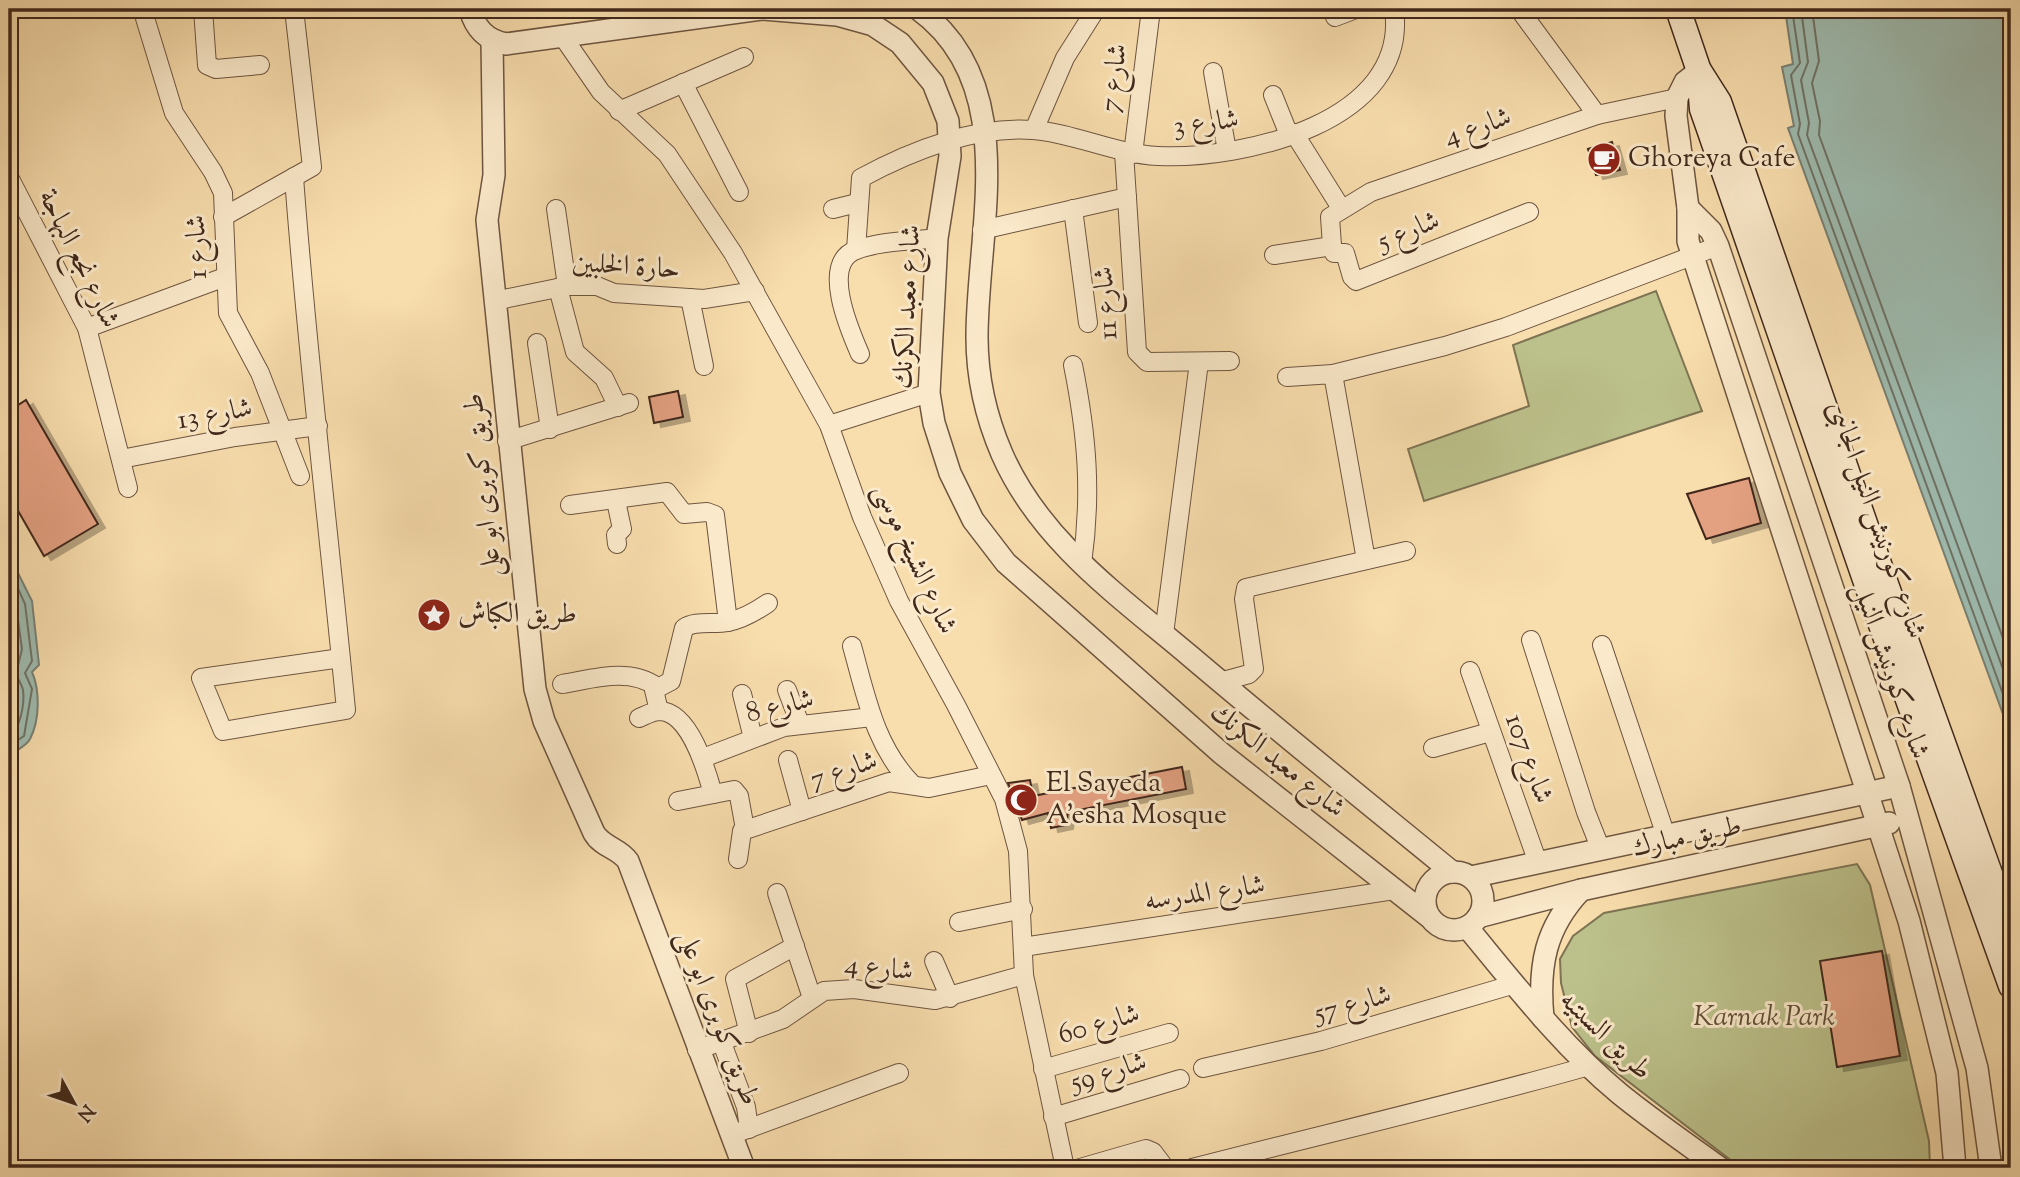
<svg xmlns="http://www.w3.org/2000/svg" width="2020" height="1177" viewBox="0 0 2020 1177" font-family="'Sorts Mill Goudy',Amiri,serif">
<defs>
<filter id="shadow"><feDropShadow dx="7" dy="4" stdDeviation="0" flood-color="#0004"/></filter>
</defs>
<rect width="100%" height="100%" fill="#f8ddad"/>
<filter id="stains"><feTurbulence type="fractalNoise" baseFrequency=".00286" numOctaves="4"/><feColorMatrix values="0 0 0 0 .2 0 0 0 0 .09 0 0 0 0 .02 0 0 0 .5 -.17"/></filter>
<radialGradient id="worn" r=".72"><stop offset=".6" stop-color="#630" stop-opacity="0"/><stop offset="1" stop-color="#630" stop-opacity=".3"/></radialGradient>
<!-- green -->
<g fill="#bcc18b" stroke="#7e7453" stroke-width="2">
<path d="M1656 291 1702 411 1424 501 1408 449 1529 406 1513 345Z"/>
<path d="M1857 864 1870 885 1929 1141 1930 1168H1741L1595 1056 1572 1027 1561 983 1560 959 1573 936 1604 913Z"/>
</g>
<!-- water -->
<g fill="#9ebbaf" stroke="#788074" stroke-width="2">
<path d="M1785 9H2011V736L1788 128 1794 126 1782 67 1793 64Z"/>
<path d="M9 555 32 601 39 665 32 672C40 690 40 720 30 739 27 745 19 749 13 753L9 752Z"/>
</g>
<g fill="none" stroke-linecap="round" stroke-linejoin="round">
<!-- shore -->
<g stroke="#6f7265" stroke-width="2">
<path d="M1792 9 1800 63 1791 75 1800 124 1798 134 2011 716"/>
<path d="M1801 9 1808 62 1801 80 1809 123 1807 135 2011 691"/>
<path d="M1812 9 1819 61 1812 83 1820 121 1819 135 2011 660"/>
<path d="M9 569 25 604 32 661 25 673 32 689 24 736 9 746"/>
<path d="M9 590 16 606 22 649 16 674C18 679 22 685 23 690 25 704 20 729 9 737"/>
</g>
</g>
<!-- building -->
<g fill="#e4a182" stroke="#40281b" stroke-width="2" filter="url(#shadow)">
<path d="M1612 142 1620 170 1596 175 1588 149Z"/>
<path d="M678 391 683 417 654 423 649 397Z"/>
<path d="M26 400 98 524 44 556 9 495V411Z"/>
<path d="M1749 478 1761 523 1706 539 1687 494Z"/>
<path d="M1182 767 1186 789 1068 812 1066 825 1051 828 1048 813 1022 820 1008 783 1030 780 1033 796Z"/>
<path d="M1882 951 1900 1056 1837 1067 1820 961Z"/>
</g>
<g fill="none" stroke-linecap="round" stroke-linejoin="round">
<defs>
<g id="minor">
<path d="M203 9 207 65 216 69 260 65"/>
<path d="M1519 9 1597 115"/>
<path d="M1335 17 1356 9"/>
<path d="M145 18 174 113 213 172 223 193 228 313 260 373 300 476"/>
<path d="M563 37 601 92 667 154 733 253 829 425 862 517 899 601 956 705 1004 799 1018 851 1024 975 1065 1168"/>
<path d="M1213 72 1227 151"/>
<path d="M683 83 739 192"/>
<path d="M1273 95 1289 135"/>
<path d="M619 111 744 57"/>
<path d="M1034 130 1065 58 1096 9"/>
<path d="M1294 133 1341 208"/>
<path d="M1124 152 1137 352 1147 362 1230 361"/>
<path d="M1133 154 1151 9"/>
<path d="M9 177 87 328 128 488"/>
<path d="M294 177C307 355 329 532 346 710L223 731 201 678 341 658"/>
<path d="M556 209 567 286"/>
<path d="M833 209 857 203"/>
<path d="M1073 209 1088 323"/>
<path d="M223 217 312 167 294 9"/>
<path d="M982 230 1127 197"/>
<path d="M1332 246 1330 217 1371 192 1597 115 1677 98"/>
<path d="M1332 246 1334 253H1345L1352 277 1356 281 1529 212"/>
<path d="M856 250 861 178C911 151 975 126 1033 130 1074 133 1115 154 1158 156 1243 160 1410 122 1394 9"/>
<path d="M1274 255 1332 246"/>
<path d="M558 288 575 352 604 378 618 407"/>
<path d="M690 298 704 366"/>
<path d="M494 301 567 286H597L614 293 704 299 755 291"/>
<path d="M87 328 225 277"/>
<path d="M537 343 550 429"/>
<path d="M860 354C850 331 820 263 856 250 880 241 912 241 937 238"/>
<path d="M1073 365C1087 435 1092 493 1082 564"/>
<path d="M1333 374 1445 346 1506 327 1718 246"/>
<path d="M1287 377 1333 374 1366 560"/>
<path d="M829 425 929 393"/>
<path d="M507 441 629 403"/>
<path d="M121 459 235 437 318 426"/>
<path d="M616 501 622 529 616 535 617 544"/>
<path d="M570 505 667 492 684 514 707 512 715 515 728 622"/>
<path d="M1164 634 1199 362"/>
<path d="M1531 640 1586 812 1601 850"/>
<path d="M1602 645 1666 836"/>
<path d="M852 646C866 696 875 747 913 785"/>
<path d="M1470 671 1538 863"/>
<path d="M1220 682 1249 674 1254 669 1244 599 1246 588 1406 551"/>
<path d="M562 684C593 679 629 667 657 687"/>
<path d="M787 690 800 724"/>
<path d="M742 694 753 738"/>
<path d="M659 711 654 690 671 681 684 628C695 620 714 625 728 622 743 619 755 612 768 603"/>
<path d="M639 718C646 715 653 711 660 711 690 712 707 772 713 794"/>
<path d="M1433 748 1490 732"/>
<path d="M703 758 784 727 872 717"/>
<path d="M788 760 802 811"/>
<path d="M678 801 734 790 739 796 745 829"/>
<path d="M738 859 742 831 889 782 929 788 991 775"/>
<path d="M777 893 812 998"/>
<path d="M959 922 1023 909"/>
<path d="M1023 947 1394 890"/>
<path d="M934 961 950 998"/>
<path d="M749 1033 735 979 795 946"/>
<path d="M722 1043 746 1107 749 1129"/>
<path d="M697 1050 783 1019 824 991 854 989 935 1000 1024 975"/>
<path d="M1203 1068 1321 1041 1515 984"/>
<path d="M1043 1069 1169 1033"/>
<path d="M1053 1117 1180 1079"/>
<path d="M731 1135 899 1073"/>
<path d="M1080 1168 1146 1149 1153 1152 1165 1168"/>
<path d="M1192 1168C1324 1134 1458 1103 1589 1066"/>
</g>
<g id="tertiary">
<path d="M470 9C475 28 486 40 506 44L761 9 837 15 873 25 900 43 933 83 948 121 950 156 937 238 929 393 934 423 950 473 973 520 1006 563 1221 753 1428 916"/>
<path d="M918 9C1022 84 977 229 977 337 977 377 986 417 1002 454 1040 541 1119 596 1190 656 1276 729 1364 800 1452 872"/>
<path d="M492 40 494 175 487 220 535 689 544 721 594 833C602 847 619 848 628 861L744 1168"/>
<path d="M1699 71 1685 82 1677 98 1676 116 1688 208V241L1909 921 1947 1073 1955 1168"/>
<path d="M1688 208 1711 231 1718 246 1899 786 1977 1068 1991 1168"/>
<circle cx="1454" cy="901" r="29"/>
<path d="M1471 877 1899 786"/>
<path d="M1478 917 1581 890 1889 823"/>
<path d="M1467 927C1515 985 1562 1046 1620 1094 1652 1120 1687 1144 1720 1168"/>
<path d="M1543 1018C1538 966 1545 928 1581 890"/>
</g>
<g id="secondary">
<path d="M1678 9 1699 71 1702 109 1708 126 1870 594 2011 986"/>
<path d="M1700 72 1719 102 1887 587 2011 932"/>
</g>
</defs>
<!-- minor casing -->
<use href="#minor" stroke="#6e5540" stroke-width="20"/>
<!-- tertiary casing -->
<use href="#tertiary" stroke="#6e5540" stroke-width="24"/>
<!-- secondary casing -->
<use href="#secondary" stroke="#40281b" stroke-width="27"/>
<!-- minor -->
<use href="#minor" stroke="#fae9ca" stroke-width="18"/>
<!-- tertiary -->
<use href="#tertiary" stroke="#fae9ca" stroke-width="21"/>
<!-- secondary -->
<use href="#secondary" stroke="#fae9ca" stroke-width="24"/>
</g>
<!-- icons -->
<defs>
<symbol id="cafe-disc" viewBox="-11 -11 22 22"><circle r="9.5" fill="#8f2418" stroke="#fae9ca"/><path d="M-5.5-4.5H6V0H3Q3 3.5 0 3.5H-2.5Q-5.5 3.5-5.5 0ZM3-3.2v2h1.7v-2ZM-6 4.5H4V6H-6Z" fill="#fff"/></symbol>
<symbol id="sight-disc" viewBox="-11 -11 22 22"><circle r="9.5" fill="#8f2418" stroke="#fae9ca"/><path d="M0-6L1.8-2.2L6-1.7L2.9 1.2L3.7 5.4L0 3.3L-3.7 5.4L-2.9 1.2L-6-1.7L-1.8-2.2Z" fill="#fff"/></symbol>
<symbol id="mosque-disc" viewBox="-11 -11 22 22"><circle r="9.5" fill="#8f2418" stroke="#fae9ca"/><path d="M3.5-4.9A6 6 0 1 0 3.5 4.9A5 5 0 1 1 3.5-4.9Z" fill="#fff"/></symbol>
</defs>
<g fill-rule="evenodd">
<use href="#cafe-disc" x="1585" y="140" width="38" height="38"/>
<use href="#sight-disc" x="415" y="596" width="38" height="38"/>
<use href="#mosque-disc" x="1002" y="781" width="38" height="38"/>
</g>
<g text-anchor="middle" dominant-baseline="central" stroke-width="6" stroke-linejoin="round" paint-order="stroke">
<!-- street labels -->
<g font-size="28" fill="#40281b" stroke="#fae9ca">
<text transform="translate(1115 78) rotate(-83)">شارع 7</text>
<text transform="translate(1206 124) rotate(-7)">شارع 3</text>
<text transform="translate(1478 128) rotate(-19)">شارع 4</text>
<text transform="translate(1409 232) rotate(-22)">شارع 5</text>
<text transform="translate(198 247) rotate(-92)">شارع 1</text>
<text transform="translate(78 259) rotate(64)">شارع نجع البهاجة</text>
<text transform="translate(626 267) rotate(4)">حارة الخلبين</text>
<text transform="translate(1107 303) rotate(-94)">شارع 11</text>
<text transform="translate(908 307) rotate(-87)">شارع معبد الكرنك</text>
<text transform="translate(215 415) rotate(-10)">شارع 13</text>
<text transform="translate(484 485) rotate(-96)">طريق كوبرى ابو على</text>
<text transform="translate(1876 520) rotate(71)">شارع كورنيش النيل الجانبى</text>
<text transform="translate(914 559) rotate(65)">شارع الشيخ موسى</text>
<text transform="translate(1890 671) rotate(71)">شارع كورنيش النيل</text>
<text transform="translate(780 707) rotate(-13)">شارع 8</text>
<text transform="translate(1528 759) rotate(70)">شارع 107</text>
<text transform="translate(1277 761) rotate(39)">شارع معبد الكرنك</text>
<text transform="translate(844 771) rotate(-18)">شارع 7</text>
<text transform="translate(1687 838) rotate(-12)">طريق مبارك</text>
<text transform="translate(1205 894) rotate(-8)">شارع المدرسه</text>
<text transform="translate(879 969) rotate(6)">شارع 4</text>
<text transform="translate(1353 1005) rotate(-15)">شارع 57</text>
<text transform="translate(717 1018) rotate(69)">طريق كوبرى ابو على</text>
<text transform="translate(1099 1025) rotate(-16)">شارع 60</text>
<text transform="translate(1605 1036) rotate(44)">طريق السبتيه</text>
<text transform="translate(1109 1073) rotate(-17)">شارع 59</text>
</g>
<!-- poi labels -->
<g font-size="28" fill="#40281b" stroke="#fae9ca" text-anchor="start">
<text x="1628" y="159">Ghoreya Cafe</text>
<text x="458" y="615">طريق الكباش</text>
<text x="1046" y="784">El Sayeda<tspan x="1046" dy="32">A'esha Mosque</tspan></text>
</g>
<!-- park labels -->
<g font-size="28" font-style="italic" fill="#5f4e37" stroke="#fae9ca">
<text x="1764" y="1018">Karnak Park</text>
</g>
</g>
<!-- margin -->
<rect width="2020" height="1177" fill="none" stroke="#f8ddad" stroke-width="35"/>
<rect x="10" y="10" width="1999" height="1156" fill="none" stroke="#40281b" stroke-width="3.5"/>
<rect x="18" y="18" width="1985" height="1142" fill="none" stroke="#40281b" stroke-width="2"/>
<!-- north arrow -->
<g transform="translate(74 1103) rotate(130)" stroke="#fae9ca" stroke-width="5" paint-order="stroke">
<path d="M0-5L12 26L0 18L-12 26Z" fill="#40281b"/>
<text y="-10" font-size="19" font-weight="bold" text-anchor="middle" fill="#40281b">N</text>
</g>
<rect width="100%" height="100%" filter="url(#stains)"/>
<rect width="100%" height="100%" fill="url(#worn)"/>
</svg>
